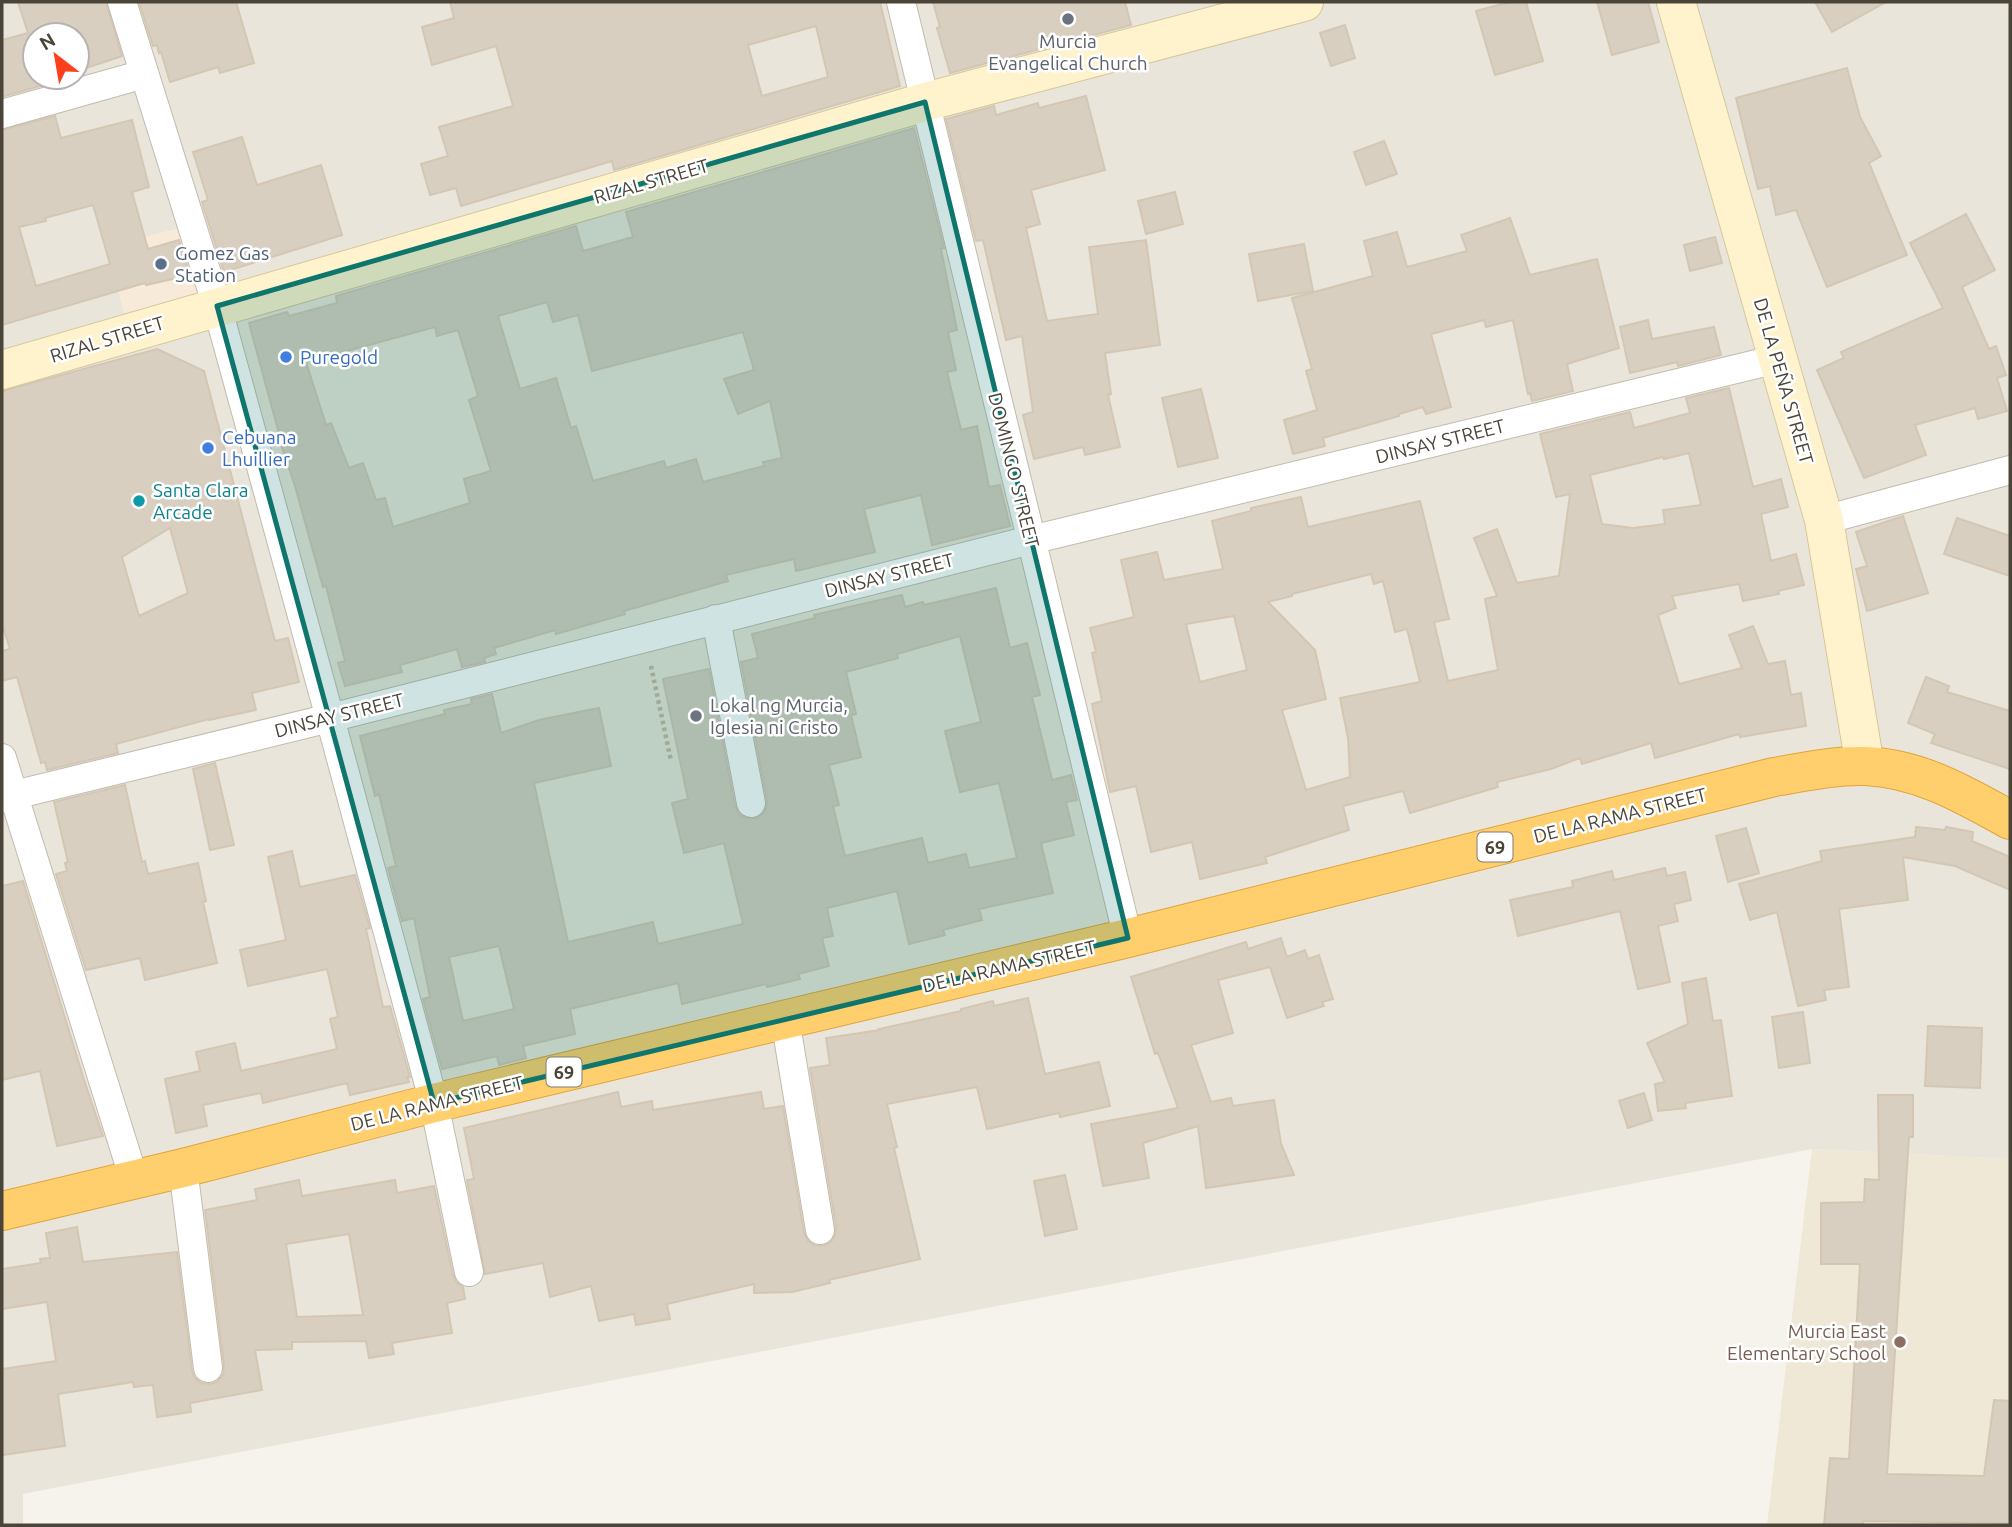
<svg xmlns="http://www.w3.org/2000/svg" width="2012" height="1527" viewBox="0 0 2012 1527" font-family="Ubuntu,sans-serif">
<rect width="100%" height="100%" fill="#f6f3ec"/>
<!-- residential -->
<path fill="#eae5da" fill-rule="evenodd" d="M2 2H2010V1159L1812 1149 23 1494V1525H2ZM35 35H77V77H35Z"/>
<!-- commercial -->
<path fill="#f7ead8" d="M182 227 200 295 124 313 107 247Z"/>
<!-- education -->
<path fill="#efe8d6" d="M1812 1149 2010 1159V1525H1767Z"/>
<!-- building -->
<g fill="#d8cfc1" stroke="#d3c7b4" stroke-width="2" fill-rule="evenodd">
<path d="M18 2H106L122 56 77 71V35H35V77H56L46 80 47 84 2 97V40L28 33Z"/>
<path d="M139 2H236L254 63 220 73 218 67 170 82 161 52 159 53 157 45 153 46Z"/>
<path d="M450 2H880L900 86 614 170 612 161 461 206 456 188 430 195 421 164 448 156 439 127 513 106 496 46 432 65 422 27 454 18ZM816 26 828 77 762 96 748 45Z"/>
<path d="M933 2H1125L1131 25 950 73 937 28 940 27Z"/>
<path d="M1510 2H1526L1543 61 1495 75 1476 11Z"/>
<path d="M1597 2H1648L1659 42 1612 55Z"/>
<path d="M1815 2H1886L1832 32Z"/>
<path d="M1345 25 1355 58 1331 66 1320 33Z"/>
<path d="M1847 68 1860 117 1881 156 1869 163 1907 255 1827 287 1796 210 1776 215 1770 186 1758 189 1736 98Z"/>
<path d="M1086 96 1105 170 1031 190 1040 224 1026 228 1047 321 1098 314 1089 247 1146 240 1160 345 1105 353 1111 394 1108 395 1120 447 1085 455 1083 447 1034 459 1023 415 1033 412 1022 336 1006 340 983 240 976 241 946 119 994 106 996 115 1038 103 1039 108Z"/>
<path d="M55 116 61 138 132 120 149 187 132 192 148 249 179 240 190 275 146 285 145 283 2 325V130ZM93 205 110 264 36 286 19 227 46 221 45 218Z"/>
<path d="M914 128 944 248 941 249 957 330 948 332 956 370 947 372 961 430 977 426 989 487 1000 485 1010 526 932 545 921 495 864 509 875 552 796 571 794 559 726 575 728 581 624 611 625 614 556 634 555 630 494 648 496 654 484 658 485 662 462 667 457 649 400 665 402 672 345 686 338 663 345 661 326 586 323 587 295 486 280 442 281 441 249 323 287 312 289 316 337 303 336 296 576 226 583 251 633 237 626 212ZM547 302 553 322 578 315 592 371 743 332 754 370 724 379 738 414 770 401 782 458 763 462 764 466 703 482 696 459 666 468 664 461 593 481 576 426 571 428 556 378 520 389 498 316ZM435 327 437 336 458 330 478 396 469 400 491 471 464 479 470 503 393 527 385 498 376 500 363 463 349 468 331 423 326 425 306 362Z"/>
<path d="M242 137 257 185 321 165 342 235 224 272 202 202 208 200 193 152Z"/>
<path d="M1384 141 1397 174 1366 185 1354 152Z"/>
<path d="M1175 192 1183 224 1146 234 1138 201Z"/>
<path d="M1966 214 1995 270 1962 287 1989 349 1996 346 2006 375 1997 378 2007 411 1978 419 1975 408 1915 425 1926 455 1864 478 1817 370 1844 358 1841 352 1943 308 1910 243Z"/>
<path d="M1510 218 1530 275 1597 259 1619 348 1567 364 1573 391 1532 401 1530 393 1528 394 1513 320 1486 327 1484 320 1431 334 1451 407 1426 414 1423 407 1399 414V416L1323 438 1325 446 1293 454 1284 420 1317 410 1306 371 1312 369 1292 298 1373 276 1364 241 1397 232 1407 267 1467 251 1461 235Z"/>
<path d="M1715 237 1722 263 1690 271 1684 245Z"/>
<path d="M1304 244 1313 291 1258 301 1249 254Z"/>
<path d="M1648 320 1652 339 1714 327 1721 355 1678 366 1677 362 1630 373 1620 327Z"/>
<path d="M157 349 204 371 275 641 288 638 299 682 252 693 256 710 209 720V719L116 744 118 753 47 770 45 762 41 763 17 677 2 681V651L10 649 2 624V391ZM170 528 188 593 139 616 122 557Z"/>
<path d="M1729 388 1753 487 1781 479 1788 507 1761 514 1771 561 1796 554 1804 585 1778 591 1779 594 1743 601 1739 584 1672 596 1676 608 1658 615 1679 684 1742 668 1729 635 1753 626 1768 664 1785 661 1791 695 1801 693 1806 726 1740 737 1739 734 1655 758 1651 743 1582 764 1580 758 1551 769 1497 782 1498 787 1410 813 1403 791 1343 806 1349 830 1265 857 1267 863 1200 879 1192 842 1151 852 1136 786 1110 792 1092 704 1102 701 1092 653 1096 652 1090 628 1134 617 1121 560 1157 552 1164 580 1223 569 1212 521 1251 511V508L1301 497 1308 527 1420 501 1449 619 1434 622 1448 681 1498 670 1485 599 1497 596 1474 538 1497 529 1517 583 1559 576 1570 494 1556 497 1540 434 1630 412 1634 428 1690 413 1686 398ZM1689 453 1701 505 1663 510 1665 524 1633 528 1602 524 1590 475 1663 457 1664 459ZM1371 574 1374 584 1383 581 1395 632 1407 629 1420 682 1340 698 1348 738 1350 777 1306 790 1282 710 1326 699 1315 650 1268 602 1292 596V594ZM1234 616 1247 670 1200 682 1186 624Z"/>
<path d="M1201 389 1218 458 1178 467 1162 398Z"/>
<path d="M1903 516 1928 593 1867 611 1856 569 1867 566 1856 532Z"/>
<path d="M1957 518 2010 536V576L1944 554Z"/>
<path d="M996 588 1010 648 1027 643 1040 695 1032 697 1052 780 1071 775 1077 800 1066 802 1074 835 1041 843 1053 893 979 909 982 920 943 930 945 935 909 944 897 891 827 908 833 936 822 938 829 966 798 974 800 979 767 987 766 984 682 1004 678 983 570 1009 575 1034 523 1046 526 1058 499 1065 497 1056 442 1069 423 999 430 997 414 918 402 921 388 868 396 866 379 794 375 796 360 736 445 714 444 710 472 704 471 699 492 694 501 733 539 720 599 708 611 766 534 783 568 942 653 922 658 944 743 924 724 843 684 853 672 803 688 799 663 679 709 669 735 806 738 813 745 818 755 819 761 816 766 809 767 801 741 662 758 658 752 634 815 618 814 615 902 595 905 607 923 602 924 605ZM960 636 981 722 945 731 960 792 999 783 1017 858 969 868 966 854 928 863 922 838 845 856 833 806 839 805 829 765 861 757 851 715 856 714 846 672 898 658 897 654ZM499 946 514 1009 463 1021 449 957Z"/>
<path d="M1926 677 1949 686 1947 692 2010 711V769L1931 743 1935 734 1908 723Z"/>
<path d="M215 763 234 845 210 850 193 769Z"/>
<path d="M125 785 142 862 145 861 148 874 198 863 206 901 203 902 217 963 145 980 140 958 86 970 56 874 67 871 65 863 68 862 54 802Z"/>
<path d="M1916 827 1945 830 1946 827 1973 832 1972 841 2010 857V890L1955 866 1903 857 1908 900 1839 909 1849 987 1824 990 1826 1000 1798 1006 1777 912 1750 920 1739 884 1822 861 1820 851 1915 837Z"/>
<path d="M1746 828 1759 873 1728 882 1716 836Z"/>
<path d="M292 851 300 887 355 875 370 928 366 929 383 1007 390 1006 410 1077H407L409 1082 350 1095 347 1083 263 1103 261 1093 203 1105 207 1126 176 1133 165 1079 200 1071 196 1052 235 1043 241 1071 337 1049 330 1019 338 1017 327 969 248 986 240 950 286 940 268 857Z"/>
<path d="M1665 868 1667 876 1685 872 1691 900 1674 904 1678 921 1658 926 1670 982 1638 989 1620 911 1518 936 1510 900 1573 887 1572 881 1612 871 1614 880Z"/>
<path d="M23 881 85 1083 103 1136 57 1146 40 1071 2 1080V886Z"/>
<path d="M1281 938 1287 957 1305 950 1308 959 1319 955 1333 999 1322 1002 1324 1006 1287 1018 1270 967 1218 980 1233 1033 1191 1045 1211 1102 1231 1098 1233 1106 1274 1100 1281 1144 1294 1175 1206 1188 1198 1126 1143 1143 1149 1178 1103 1186 1091 1124 1178 1108 1158 1053 1155 1054 1131 977 1246 942 1248 949Z"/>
<path d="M1706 978 1713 1021 1721 1020 1732 1096 1685 1103 1686 1108 1658 1111 1655 1084 1665 1082 1647 1043 1688 1024 1682 983Z"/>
<path d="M1028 998 1045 1074 1099 1062 1110 1106 1060 1117 1059 1113 987 1129 977 1087 887 1104 897 1147 894 1148 920 1259 829 1280 830 1283 792 1292 754 1293V1284L667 1304 670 1319 636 1325 634 1314 599 1321 591 1286 550 1297 543 1263 485 1274 467 1180 474 1179 464 1128 618 1092 621 1107 652 1101 653 1110 761 1092 764 1109 783 1106 804 1233 808 1241 814 1245 823 1246 831 1242 835 1236 836 1227 810 1068 830 1065 826 1038 880 1030 879 1029 961 1011V1009L993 1001 994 1006Z"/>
<path d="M1803 1012 1810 1063 1779 1068 1772 1017Z"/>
<path d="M1928 1026 1982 1028 1980 1088 1925 1086Z"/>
<path d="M1644 1093 1652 1120 1628 1128 1619 1101Z"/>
<path d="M1878 1095H1913V1137H1909L1887 1474 1984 1476 1994 1400 2010 1401V1523L1863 1521V1525H1824L1830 1458 1849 1459 1860 1264H1821V1203L1864 1202 1865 1179 1879 1180Z"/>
<path d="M1065 1175 1077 1229 1045 1236 1034 1181Z"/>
<path d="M299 1180 302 1196 395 1180 397 1193 434 1186 453 1275 456 1282 463 1287 465 1299 447 1303 452 1333 392 1343 394 1354 369 1358 366 1341 292 1342V1349L255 1350 262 1390 190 1403 191 1412 157 1417 153 1385 134 1387 133 1382 58 1394 65 1446 2 1455V1369L56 1361 47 1302 2 1309V1269L41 1263 40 1259 50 1258 46 1233 77 1227 83 1262 177 1252 192 1370 194 1377 201 1383 211 1384 217 1382 223 1375 224 1366 205 1210 257 1200 255 1189ZM349 1234 363 1315 297 1317 286 1244Z"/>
</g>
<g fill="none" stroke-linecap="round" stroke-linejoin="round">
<defs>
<g id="street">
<path d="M122 2 217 306 330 718 434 1103 469 1272"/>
<path d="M901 2 1128 938"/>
<path d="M2 114 144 74"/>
<path d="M1824 520 2010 470"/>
<path d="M716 619 751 803"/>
<path d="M2 758 134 1179"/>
<path d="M2 798 330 718 1031 540 1777 359"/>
<path d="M785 1019 820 1230"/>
<path d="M183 1168 208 1368"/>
</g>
<g id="secondary">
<path d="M1676 2 1824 520 1865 766"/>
<path d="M2 370 925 102 1304 2"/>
</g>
<path id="highway" d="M2 1211 183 1168 434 1103 1128 938 1774 777C1804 772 1835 765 1865 766 1919 768 1965 795 2010 820"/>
</defs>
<!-- street casing -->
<use href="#street" stroke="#c2bbae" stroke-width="30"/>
<!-- secondary casing -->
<use href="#secondary" stroke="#d6c79b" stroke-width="40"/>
<!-- highway casing -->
<use href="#highway" stroke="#e0a43c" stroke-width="40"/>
<!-- path -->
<path stroke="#c4b79f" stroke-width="4.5" stroke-dasharray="3.5 3.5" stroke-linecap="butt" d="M651 666 671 761"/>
<!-- street -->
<use href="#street" stroke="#fff" stroke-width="28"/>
<!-- secondary -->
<use href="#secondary" stroke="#fff3cd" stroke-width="38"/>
<!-- highway -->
<use href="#highway" stroke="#ffcf6e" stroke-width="38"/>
</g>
<!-- marked area -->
<path fill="#0f766e" fill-opacity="0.2" stroke="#0f766e" stroke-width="5" stroke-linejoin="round" d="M925 102 1128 938 434 1103 217 306Z"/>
<!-- markers -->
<g fill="#6b7280" stroke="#fff" stroke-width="2.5">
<circle cx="1068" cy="19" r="7"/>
<circle cx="696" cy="716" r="7"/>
</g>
<circle fill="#5c6f8a" stroke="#fff" stroke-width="2.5" cx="161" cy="264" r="7"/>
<g fill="#3f7fe0" stroke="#fff" stroke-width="2.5">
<circle cx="286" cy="357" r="7"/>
<circle cx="208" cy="448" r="7"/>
</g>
<circle fill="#0f9aa8" stroke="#fff" stroke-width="2.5" cx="139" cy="501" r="7"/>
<circle fill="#8d6e63" stroke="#fff" stroke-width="2.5" cx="1900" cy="1342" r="7"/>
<g text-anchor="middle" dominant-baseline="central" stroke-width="5" stroke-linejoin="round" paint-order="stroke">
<!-- shield labels -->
<g fill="#fff" stroke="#817c74" stroke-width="2">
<rect x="1477.5" y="832.5" width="35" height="29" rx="5"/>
<rect x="546.5" y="1057.5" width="35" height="29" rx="5"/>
</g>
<g font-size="18" font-weight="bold" fill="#4b4439">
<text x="1495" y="847">69</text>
<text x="564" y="1072">69</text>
</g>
<!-- worship labels -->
<g font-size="19" fill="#5b616d" stroke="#fff">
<text x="1068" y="41">Murcia<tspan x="1068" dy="22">Evangelical Church</tspan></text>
<text x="710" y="705" text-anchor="start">Lokal ng Murcia,<tspan x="710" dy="22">Iglesia ni Cristo</tspan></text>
</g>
<!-- street labels -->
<g font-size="19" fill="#4b4439" stroke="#fff">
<text transform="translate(651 181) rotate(-16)">RIZAL STREET</text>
<text transform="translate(107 339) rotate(-17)">RIZAL STREET</text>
<text transform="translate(1784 381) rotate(74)">DE LA PEÑA STREET</text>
<text transform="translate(1440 441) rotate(-14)">DINSAY STREET</text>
<text transform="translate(1014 470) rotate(76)">DOMINGO STREET</text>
<text transform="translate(889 575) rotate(-14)">DINSAY STREET</text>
<text transform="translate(339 715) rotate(-14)">DINSAY STREET</text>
<text transform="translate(1620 815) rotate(-14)">DE LA RAMA STREET</text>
<text transform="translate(1009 966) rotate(-13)">DE LA RAMA STREET</text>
<text transform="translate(437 1103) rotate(-14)">DE LA RAMA STREET</text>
</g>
<!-- service labels -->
<g font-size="19" fill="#4e5e75" stroke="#fff" text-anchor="start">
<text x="175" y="253">Gomez Gas<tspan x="175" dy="22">Station</tspan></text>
</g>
<!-- shop labels -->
<g font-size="19" fill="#366cbe" stroke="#fff" text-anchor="start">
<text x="300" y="357">Puregold</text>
<text x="222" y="437">Cebuana<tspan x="222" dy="22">Lhuillier</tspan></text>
</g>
<!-- culture labels -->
<g font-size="19" fill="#0d838f" stroke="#fff" text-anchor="start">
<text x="153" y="490">Santa Clara<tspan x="153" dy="22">Arcade</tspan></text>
</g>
<!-- education labels -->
<g font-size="19" fill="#785e54" stroke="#fff" text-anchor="end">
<text x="1886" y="1331">Murcia East<tspan x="1886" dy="22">Elementary School</tspan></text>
</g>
</g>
<!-- border -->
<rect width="2012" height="1527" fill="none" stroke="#4b4439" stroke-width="7"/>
<!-- north arrow -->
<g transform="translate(56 56) rotate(329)"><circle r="33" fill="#ffffff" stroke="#b7b4b0" stroke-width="2"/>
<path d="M0-5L12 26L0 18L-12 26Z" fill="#fc3f1d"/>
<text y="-10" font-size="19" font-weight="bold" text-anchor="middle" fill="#4b4439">N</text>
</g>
</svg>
